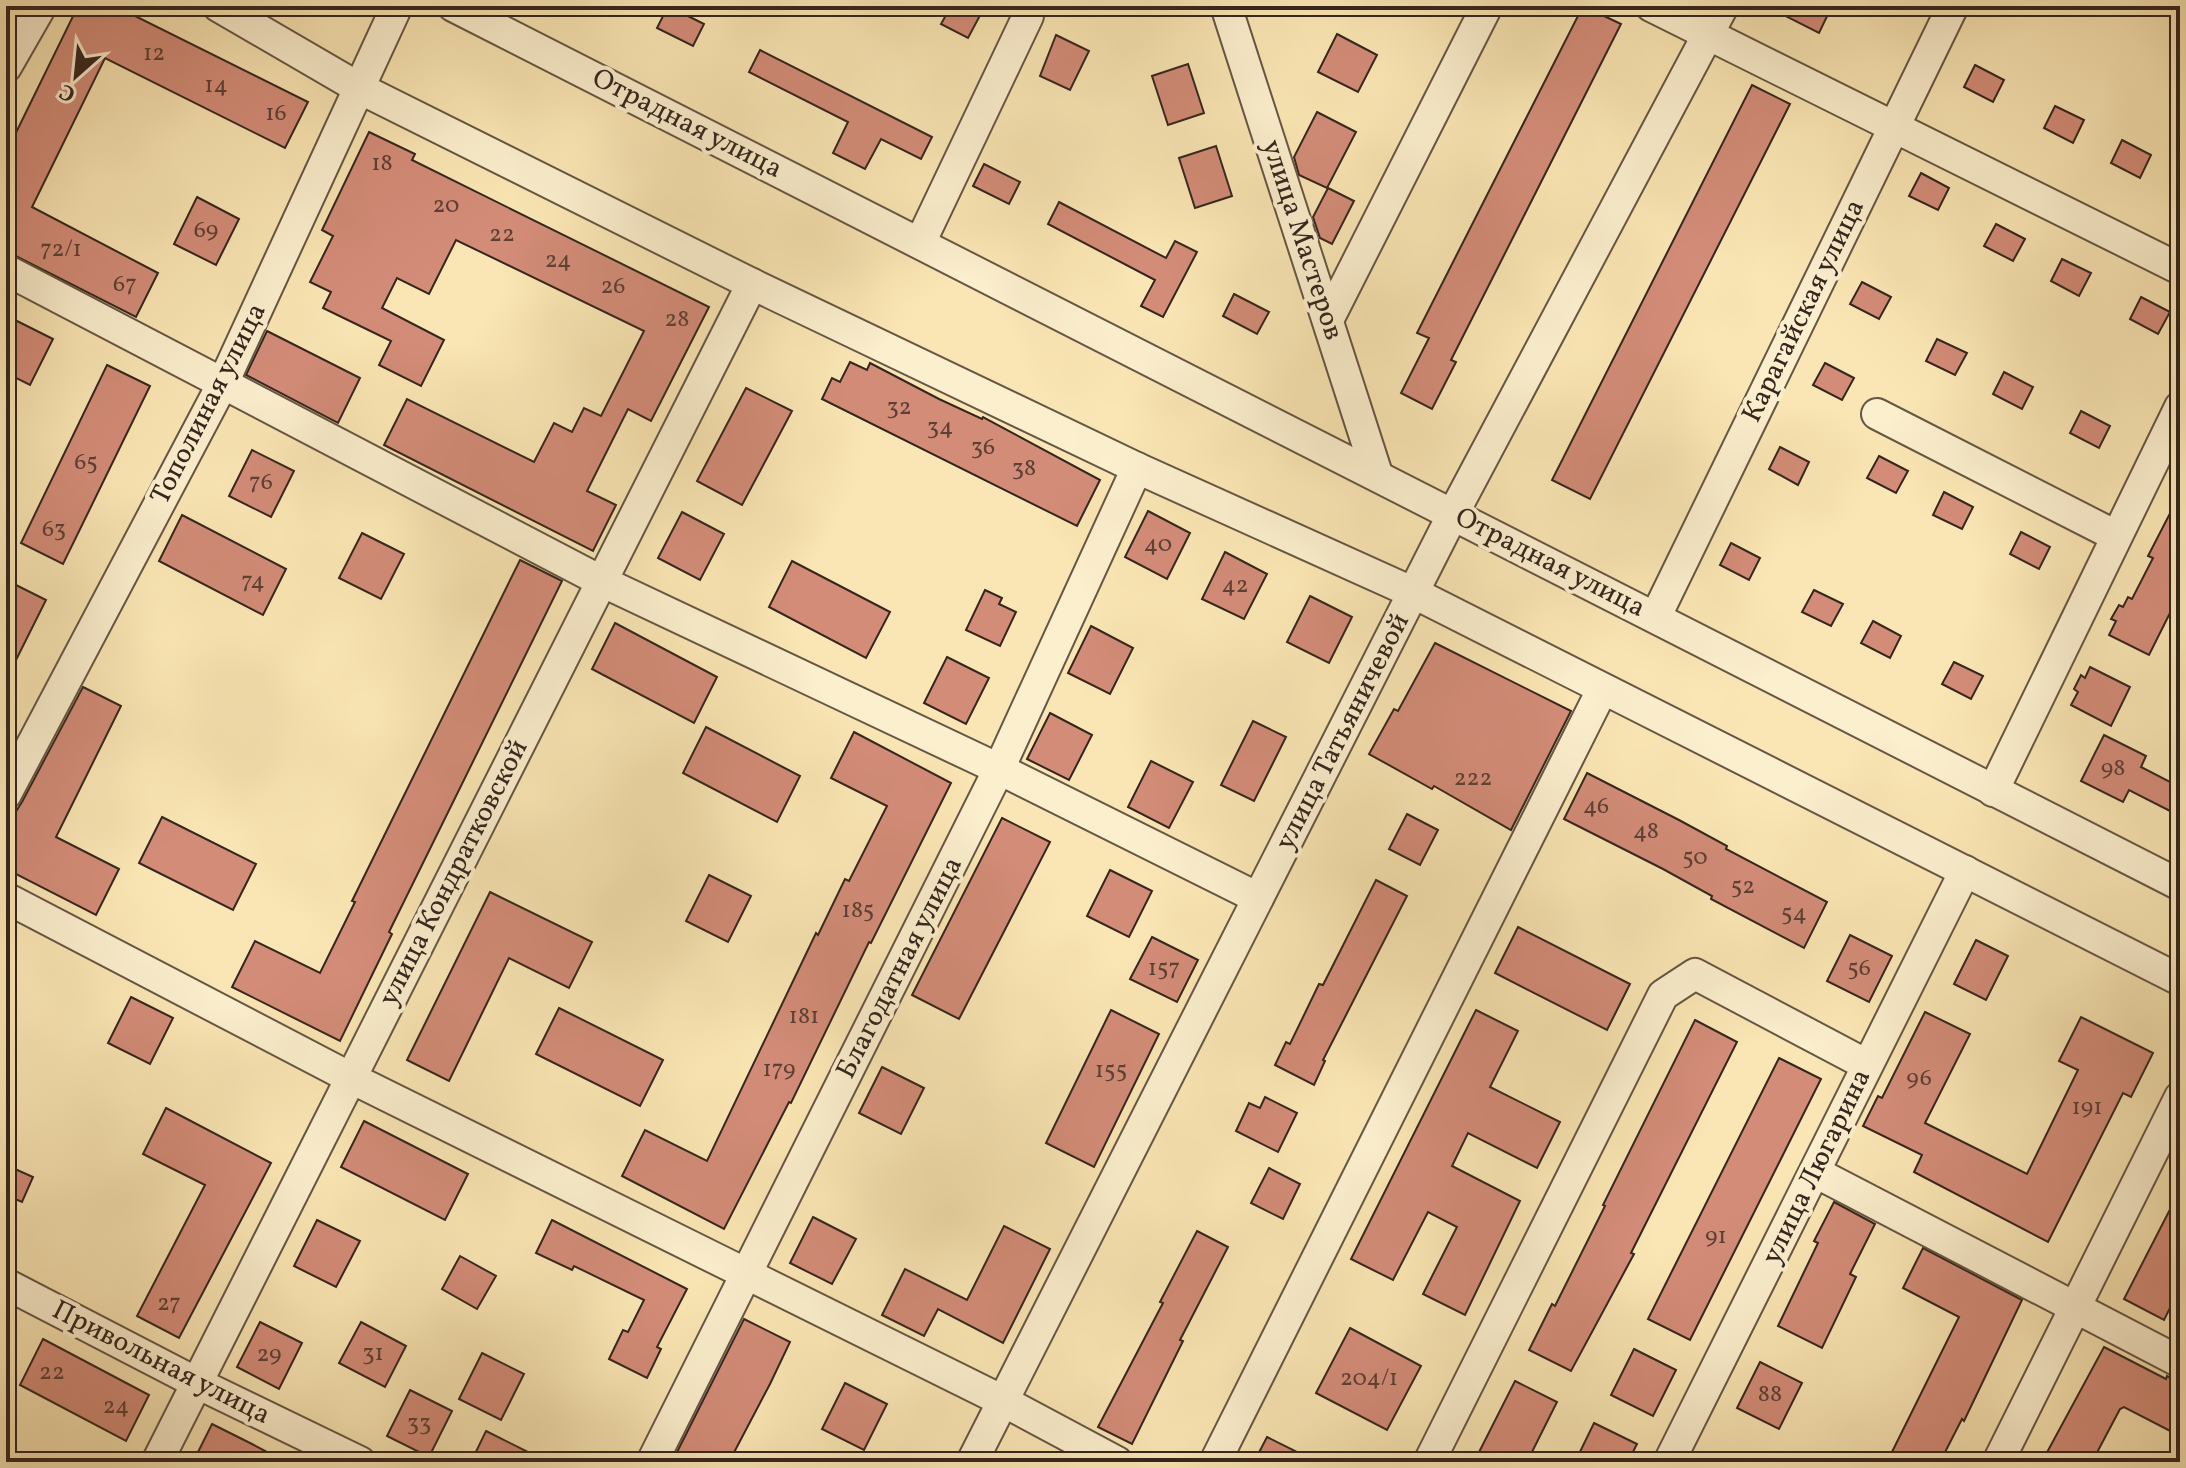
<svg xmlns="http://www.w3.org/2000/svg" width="2186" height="1468" viewBox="0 0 2186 1468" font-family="Vollkorn,serif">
<rect width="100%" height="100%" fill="#fae6b4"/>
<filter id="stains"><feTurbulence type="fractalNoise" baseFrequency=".0025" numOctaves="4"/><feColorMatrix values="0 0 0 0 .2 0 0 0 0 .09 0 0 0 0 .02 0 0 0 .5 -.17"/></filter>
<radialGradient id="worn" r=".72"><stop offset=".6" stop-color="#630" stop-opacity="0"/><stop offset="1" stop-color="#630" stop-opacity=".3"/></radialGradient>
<!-- building -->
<g fill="#d38c78" stroke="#34261e" stroke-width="2">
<path d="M78 6H128L125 11 308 102 285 148 105 58 32 207 158 273 136 317 6 251V153Z"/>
<path d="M668 6 704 24 693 46 657 28Z"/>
<path d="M951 6H985L968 38 941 24Z"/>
<path d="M1583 6 1621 24 1451 360 1456 362 1432 409 1401 393 1429 338 1417 333Z"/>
<path d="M1766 6H1832L1819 33Z"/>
<path d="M1337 34 1377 55 1358 92 1318 72Z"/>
<path d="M1056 35 1089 51 1070 90 1040 76Z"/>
<path d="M760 50 932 137 921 159 881 139 865 169 833 153 848 122 749 72Z"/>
<path d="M1188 64 1204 113 1168 125 1152 76Z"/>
<path d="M1975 65 2004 80 1993 102 1964 87Z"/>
<path d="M1752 85 1790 104 1590 499 1552 480Z"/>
<path d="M2055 106 2084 120 2073 143 2044 128Z"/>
<path d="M1317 112 1356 132 1327 188 1299 175 1294 157Z"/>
<path d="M369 132 415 154 412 160 709 307 651 421 628 409 587 491 616 505 593 551 384 445 407 399 534 462 554 423 572 432 584 408 601 416 644 331 456 240 429 294 397 278 382 308 444 340 421 386 379 365 391 341 323 308 331 292 310 282 333 236 322 230Z"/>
<path d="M2122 140 2151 155 2140 178 2111 163Z"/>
<path d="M1216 146 1232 196 1195 208 1179 158Z"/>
<path d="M984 164 1020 182 1009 204 973 186Z"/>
<path d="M1921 173 1949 188 1938 210 1909 196Z"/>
<path d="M1328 188 1354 201 1332 244 1320 238 1313 217Z"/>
<path d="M197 197 239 219 216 265 174 244Z"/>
<path d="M1059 202 1166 258 1175 241 1197 252 1163 317 1141 306 1155 280 1048 224Z"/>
<path d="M1996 224 2025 239 2013 261 1984 246Z"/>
<path d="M2062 259 2091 273 2079 296 2051 281Z"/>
<path d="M1862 282 1891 297 1879 319 1850 304Z"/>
<path d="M1234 294 1269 312 1257 334 1223 316Z"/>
<path d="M2141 297 2170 312 2158 334 2130 319Z"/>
<path d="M11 318 53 339 30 385 6 373V329Z"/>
<path d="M267 331 360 378 338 423 246 375Z"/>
<path d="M1937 339 1967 353 1955 375 1926 361Z"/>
<path d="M850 362 867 370 870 363 939 399 982 419 983 417 1100 480 1077 526 822 399 832 378 840 382Z"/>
<path d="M1825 363 1854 378 1842 400 1813 385Z"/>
<path d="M107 365 150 386 63 564 21 543Z"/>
<path d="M2004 372 2033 387 2022 409 1993 394Z"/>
<path d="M746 388 792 411 742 505 697 481Z"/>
<path d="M2081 411 2110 426 2099 448 2070 433Z"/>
<path d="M1780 447 1809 462 1798 485 1769 469Z"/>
<path d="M252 450 294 471 271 517 229 496Z"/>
<path d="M1879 456 1908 471 1896 493 1867 478Z"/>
<path d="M1944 492 1973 507 1962 529 1933 515Z"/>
<path d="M2180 494V593L2149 655 2109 635 2116 621 2111 619 2119 605 2123 607 2128 597 2132 599 2153 558 2148 556Z"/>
<path d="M1148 511 1190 533 1167 579 1125 557Z"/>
<path d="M682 512 724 534 700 580 658 558Z"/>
<path d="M182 515 286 569 263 615 159 561Z"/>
<path d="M2021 532 2050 547 2039 569 2010 554Z"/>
<path d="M362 533 404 554 381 599 339 578Z"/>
<path d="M1731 543 1760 558 1749 580 1720 565Z"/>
<path d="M1225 552 1267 574 1244 619 1202 599Z"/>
<path d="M520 560 562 581 389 932 392 934 340 1041 232 987 255 941 320 973 355 902 352 901Z"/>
<path d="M792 561 890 612 866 658 769 607Z"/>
<path d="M6 580 46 600 6 680Z"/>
<path d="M985 590 1002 598 999 604 1016 612 1000 646 966 630Z"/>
<path d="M1814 590 1843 604 1831 626 1802 612Z"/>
<path d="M1310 596 1352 617 1329 663 1287 642Z"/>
<path d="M1873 621 1901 636 1890 658 1861 643Z"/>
<path d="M615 623 717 677 694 723 592 669Z"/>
<path d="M1091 626 1133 648 1110 694 1068 673Z"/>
<path d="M1435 643 1571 711 1511 830 1434 786 1432 789 1369 754 1394 709 1398 711Z"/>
<path d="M947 657 989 678 966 724 924 703Z"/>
<path d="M1954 662 1983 676 1971 699 1942 684Z"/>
<path d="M2090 667 2130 687 2111 726 2071 705 2078 692 2074 689 2081 675 2085 678Z"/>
<path d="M83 687 121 706 56 837 119 869 96 915 6 869V827L22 802Z"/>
<path d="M1050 713 1092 735 1069 780 1027 759Z"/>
<path d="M1253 721 1286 737 1254 801 1221 785Z"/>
<path d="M706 727 800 776 777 822 683 773Z"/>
<path d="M854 732 951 783 871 943 869 942 791 1103 789 1102 724 1229 622 1176 645 1130 707 1161 816 933 818 935 845 879 849 881 887 806 831 778Z"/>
<path d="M2104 735 2146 756 2141 767 2180 787V816L2129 790 2123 802 2081 781Z"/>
<path d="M1151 761 1193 782 1169 828 1128 807Z"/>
<path d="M1587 773 1679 820 1727 846 1726 849 1827 902 1804 948 1711 899 1712 896 1663 869 1564 819Z"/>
<path d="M1407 814 1438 830 1420 865 1389 849Z"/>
<path d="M162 817 256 864 233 910 139 863Z"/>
<path d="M1002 818 1050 842 959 1019 912 995Z"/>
<path d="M1110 870 1152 891 1129 937 1087 916Z"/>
<path d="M709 875 751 896 728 942 686 921Z"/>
<path d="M1376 880 1407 896 1323 1060 1325 1061 1314 1085 1275 1065 1286 1042 1290 1044 1319 984 1323 985Z"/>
<path d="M490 892 592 942 569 988 509 958 449 1081 407 1060Z"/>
<path d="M1518 927 1630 984 1607 1030 1495 973Z"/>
<path d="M1850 935 1892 956 1869 1002 1827 981Z"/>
<path d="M1152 937 1198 960 1177 1002 1130 979Z"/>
<path d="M1976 940 2008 956 1986 1000 1954 984Z"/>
<path d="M131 997 173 1018 150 1064 108 1043Z"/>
<path d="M559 1008 663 1060 640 1106 536 1054Z"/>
<path d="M1111 1010 1159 1034 1094 1167 1046 1143Z"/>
<path d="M1476 1010 1518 1031 1490 1087 1560 1122 1537 1168 1468 1133 1452 1166 1520 1201 1465 1315 1423 1294 1457 1227 1428 1212 1393 1280 1351 1259Z"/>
<path d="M1925 1012 1970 1034 1925 1123 2027 1174 2078 1070 2059 1061 2081 1017 2153 1053 2131 1097 2123 1093 2048 1242 1914 1172 1922 1155 1863 1126 1878 1096 1882 1098Z"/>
<path d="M1695 1020 1737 1042 1631 1253 1634 1254 1571 1371 1529 1350 1552 1304 1555 1306 1605 1206 1603 1205Z"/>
<path d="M1779 1058 1821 1079 1690 1340 1648 1319Z"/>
<path d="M882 1067 924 1088 901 1134 859 1113Z"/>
<path d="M1265 1097 1297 1113 1278 1152 1236 1131 1249 1103 1260 1108Z"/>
<path d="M166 1108 271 1163 179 1338 137 1316 205 1185 143 1154Z"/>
<path d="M364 1121 468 1174 445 1220 341 1167Z"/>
<path d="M6 1165 33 1177 22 1202 6 1195Z"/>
<path d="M1269 1168 1300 1184 1283 1219 1251 1203Z"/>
<path d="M2180 1190V1288L2164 1320 2124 1299Z"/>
<path d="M1834 1202 1875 1224 1850 1274 1856 1277 1822 1348 1778 1326 1818 1243 1814 1241Z"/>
<path d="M813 1217 856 1239 832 1284 790 1263Z"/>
<path d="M317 1220 360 1241 336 1287 294 1266Z"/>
<path d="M552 1220 687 1289 657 1347 661 1349 647 1378 609 1359 623 1330 628 1332 644 1300 574 1266 572 1270 536 1253Z"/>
<path d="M1004 1226 1050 1249 1003 1343 938 1309 924 1336 882 1315 905 1269 967 1300Z"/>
<path d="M1197 1231 1228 1247 1180 1340 1183 1341 1132 1444 1098 1427 1163 1303 1160 1302Z"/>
<path d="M1923 1248 2022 1300 1964 1421 1962 1419 1940 1462H1887L1959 1317 1903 1288Z"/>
<path d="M460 1256 496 1276 477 1309 442 1289Z"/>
<path d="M744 1319 790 1342 770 1384 729 1462H672Z"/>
<path d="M260 1322 302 1343 279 1389 237 1367Z"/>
<path d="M361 1322 406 1346 385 1387 339 1363Z"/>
<path d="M1350 1328 1421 1366 1387 1430 1316 1393Z"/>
<path d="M43 1339 149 1395 126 1441 20 1385Z"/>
<path d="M2104 1347 2166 1379 2167 1376 2180 1383V1436L2124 1407 2120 1409 2092 1462H2056L2045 1456Z"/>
<path d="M1634 1349 1676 1370 1653 1416 1611 1395Z"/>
<path d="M482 1353 524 1374 501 1420 459 1399Z"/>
<path d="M1760 1362 1802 1383 1779 1429 1737 1408Z"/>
<path d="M1515 1381 1557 1402 1527 1462H1474Z"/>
<path d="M845 1383 887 1404 864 1450 822 1429Z"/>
<path d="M410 1390 452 1411 429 1457 387 1436Z"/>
<path d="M1594 1423 1637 1444 1628 1462H1575Z"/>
<path d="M212 1424 252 1444 286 1462H193Z"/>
<path d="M486 1431 548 1462H471Z"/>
<path d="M1267 1437 1317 1462H1254Z"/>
</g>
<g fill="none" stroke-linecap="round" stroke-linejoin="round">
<defs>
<g id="minor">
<path d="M218 6 359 88 752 284 1137 468 1414 593 2180 980"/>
<path d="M453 6 2180 885"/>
<path d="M1226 6 1377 474"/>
<path d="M1651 6 2180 269"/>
<path d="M6 67 41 6"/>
<path d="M920 243 1028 16"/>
<path d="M6 270 601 581 999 769 1258 898"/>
<path d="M1328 320 1487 6"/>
<path d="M1877 414 2116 536"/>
<path d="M1656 616 1953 6"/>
<path d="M1993 791 2180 407"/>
<path d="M6 794 223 383 397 6"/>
<path d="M6 898 351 1078 1003 1401 1117 1462"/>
<path d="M1815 1172 2180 1362"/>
<path d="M6 1284 197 1383 360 1462"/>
<path d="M157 1462 752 284"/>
<path d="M652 1462 999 769 1137 468"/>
<path d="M972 1462 1453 514 1723 6"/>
<path d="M1215 1462 1602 690"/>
<path d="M1429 1462 1663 995 1695 974 1867 1065"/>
<path d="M1669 1462 1965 871"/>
<path d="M1998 1462 2180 1097"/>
</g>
</defs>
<!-- minor casing -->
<use href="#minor" stroke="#665644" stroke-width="34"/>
<!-- minor -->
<use href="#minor" stroke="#fcefce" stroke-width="30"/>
</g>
<g text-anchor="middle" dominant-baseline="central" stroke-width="8" stroke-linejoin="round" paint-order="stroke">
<!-- number labels -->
<g font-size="24" fill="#5c4034">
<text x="154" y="54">12</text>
<text x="216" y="86">14</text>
<text x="276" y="114">16</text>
<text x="382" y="164">18</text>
<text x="446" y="206">20</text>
<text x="206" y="231">69</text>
<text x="502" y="235">22</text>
<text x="61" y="250">72/1</text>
<text x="558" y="261">24</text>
<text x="125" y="285">67</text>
<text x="613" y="287">26</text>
<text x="677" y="320">28</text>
<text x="899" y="408">32</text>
<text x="940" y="428">34</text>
<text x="983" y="448">36</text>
<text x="86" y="463">65</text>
<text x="1024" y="469">38</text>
<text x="261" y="483">76</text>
<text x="54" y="530">63</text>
<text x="1158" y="545">40</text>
<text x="253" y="582">74</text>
<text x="1235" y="586">42</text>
<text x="2113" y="769">98</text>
<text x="1473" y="779">222</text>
<text x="1596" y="807">46</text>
<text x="1646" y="832">48</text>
<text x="1695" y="858">50</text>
<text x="1743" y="887">52</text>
<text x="858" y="911">185</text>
<text x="1794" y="914">54</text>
<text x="1164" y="969">157</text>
<text x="1859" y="969">56</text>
<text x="804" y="1017">181</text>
<text x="779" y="1070">179</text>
<text x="1111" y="1071">155</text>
<text x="1919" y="1079">96</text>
<text x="2087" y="1108">191</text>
<text x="1716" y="1237">91</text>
<text x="169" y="1304">27</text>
<text x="373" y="1354">31</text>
<text x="269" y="1355">29</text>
<text x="52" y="1373">22</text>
<text x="1369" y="1379">204/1</text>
<text x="1770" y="1395">88</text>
<text x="116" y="1407">24</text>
<text x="419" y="1424">33</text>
</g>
<!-- street labels -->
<g font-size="28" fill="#34261e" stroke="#fcefce">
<text transform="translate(687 124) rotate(27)">Отрадная улица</text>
<text transform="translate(1302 240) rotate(72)">улица Мастеров</text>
<text transform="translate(1804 311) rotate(-64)">Карагайская улица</text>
<text transform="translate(209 404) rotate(-63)">Тополиная улица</text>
<text transform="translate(1550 563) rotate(27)">Отрадная улица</text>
<text transform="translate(1343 732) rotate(-63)">улица Татьяничевой</text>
<text transform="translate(454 873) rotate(-63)">улица Кондратковской</text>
<text transform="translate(900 968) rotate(-63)">Благодатная улица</text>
<text transform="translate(1817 1167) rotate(-64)">улица Люгарина</text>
<text transform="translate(161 1363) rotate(27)">Привольная улица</text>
</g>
</g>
<!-- margin -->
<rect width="2186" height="1468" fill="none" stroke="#fae6b4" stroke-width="32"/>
<rect x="8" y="8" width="2170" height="1452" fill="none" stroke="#34261e" stroke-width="4"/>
<rect x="16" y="16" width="2154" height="1436" fill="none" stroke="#34261e" stroke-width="2"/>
<!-- north arrow -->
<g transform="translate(76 76) rotate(207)" stroke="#fcefce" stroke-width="6" paint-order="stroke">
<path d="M0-6L14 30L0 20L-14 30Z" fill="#34261e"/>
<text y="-12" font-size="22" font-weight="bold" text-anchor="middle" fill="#34261e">С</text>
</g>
<rect width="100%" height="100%" filter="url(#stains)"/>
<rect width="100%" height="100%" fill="url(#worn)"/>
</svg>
